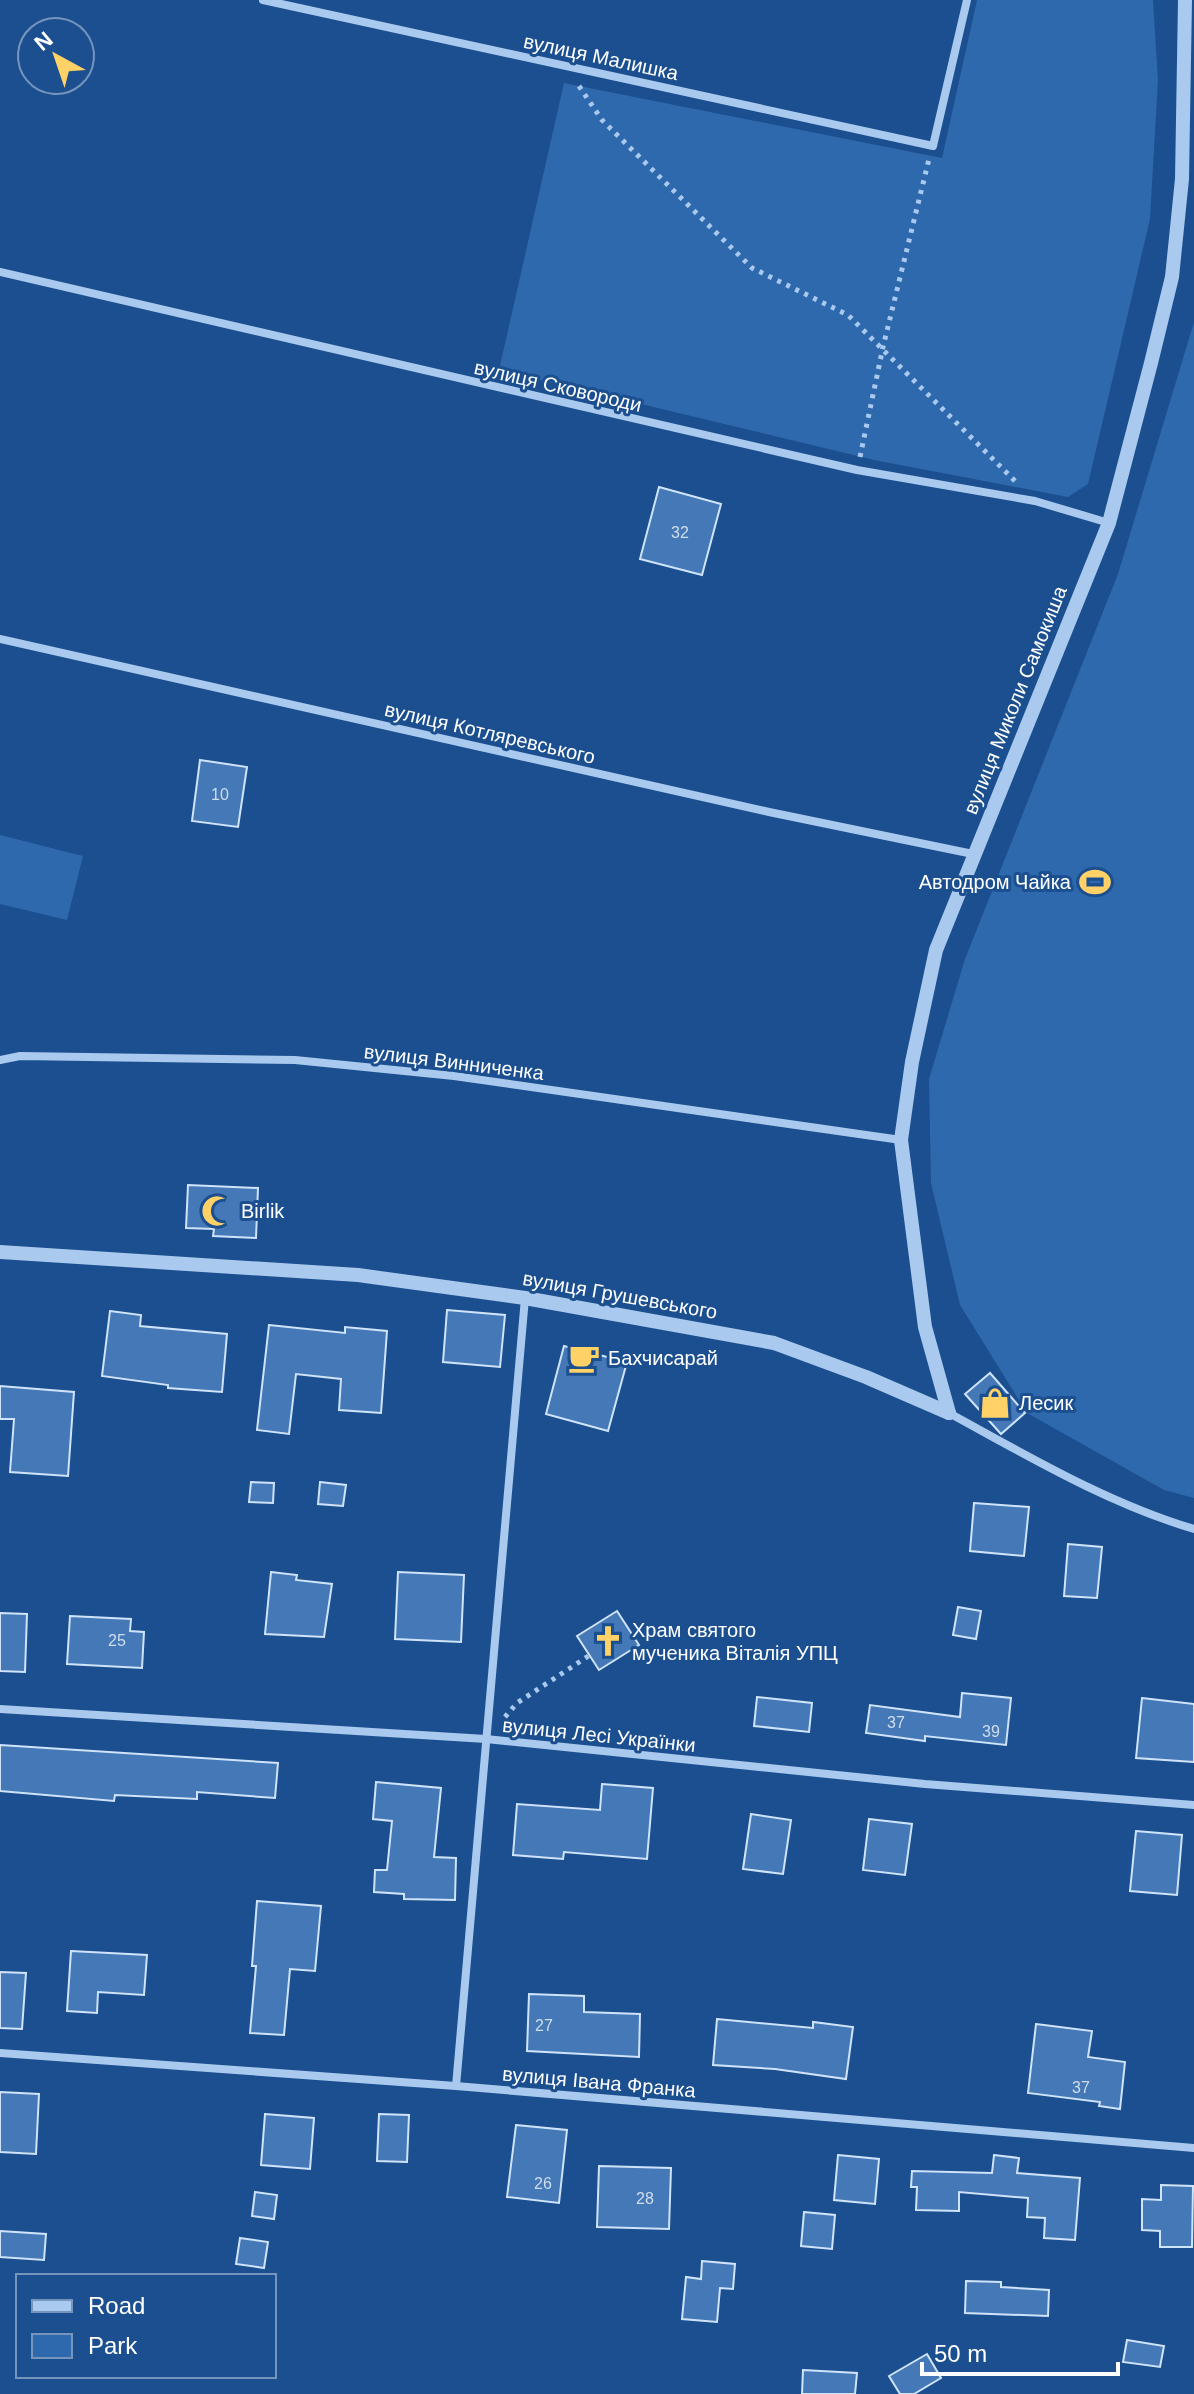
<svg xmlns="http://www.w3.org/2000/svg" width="1194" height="2394" viewBox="0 0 1194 2394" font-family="Helvetica,sans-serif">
<rect width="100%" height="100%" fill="#1b4f8f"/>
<!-- green -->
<g fill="#2e69ad">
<path d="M977 0H1153L1158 80 1150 219 1088 484 1068 497 874 460 499 370 564 83 942 158Z"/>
<path d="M1194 322V1498L1164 1490 1027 1413 960 1305 931 1183 929 1079 965 959 1118 574Z"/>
<path d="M0 835 83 856 67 920 0 904Z"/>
</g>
<!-- building -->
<g fill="#4478b7" stroke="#cfe3fa" stroke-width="2">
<path d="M659 487 721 504 702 575 640 559Z"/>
<path d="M200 760 247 767 238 827 192 821Z"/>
<path d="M188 1185 258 1188 256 1238 213 1236 214 1229 186 1228Z"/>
<path d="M447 1310 505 1315 500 1367 443 1362Z"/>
<path d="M110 1311 141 1315 140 1326 227 1334 222 1392 168 1388V1385L102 1376Z"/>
<path d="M269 1325 345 1333V1327L387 1331 381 1413 339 1410 341 1379 296 1374 289 1434 257 1430Z"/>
<path d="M564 1346 627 1362 608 1431 546 1414Z"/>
<path d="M990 1373 1025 1413 1001 1434 965 1394Z"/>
<path d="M0 1386 74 1392 68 1476 10 1472 14 1419H0Z"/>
<path d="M251 1482 274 1483 273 1503 249 1502Z"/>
<path d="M320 1482 346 1485 343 1506 318 1504Z"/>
<path d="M974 1503 1029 1507 1024 1556 970 1551Z"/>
<path d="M1068 1544 1102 1547 1097 1598 1064 1596Z"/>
<path d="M271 1572 297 1575 296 1580 332 1584 324 1637 265 1634Z"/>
<path d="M398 1572 464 1575 461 1642 395 1639Z"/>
<path d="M958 1607 981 1611 976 1639 953 1635Z"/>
<path d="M617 1611 639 1645 599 1670 577 1636Z"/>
<path d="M0 1613 27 1614 25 1672 0 1671Z"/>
<path d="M70 1616 131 1619 130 1631 144 1632 142 1668 67 1664Z"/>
<path d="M962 1693 1011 1698 1006 1745 925 1736V1741L866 1733 870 1705 960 1717Z"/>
<path d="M757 1697 812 1703 809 1732 754 1726Z"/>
<path d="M1142 1698 1194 1704V1762L1136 1758Z"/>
<path d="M0 1745 278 1763 275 1798 197 1792V1799L115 1795 114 1801 0 1791Z"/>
<path d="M376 1782 441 1788 434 1857 456 1858 455 1900 404 1899V1894L374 1892 375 1870H387L392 1821 373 1819Z"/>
<path d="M602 1784 653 1788 647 1859 564 1852 563 1859 513 1855 517 1804 600 1810Z"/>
<path d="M751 1814 791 1820 783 1874 743 1869Z"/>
<path d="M869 1819 912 1824 905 1875 863 1870Z"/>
<path d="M1136 1831 1182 1835 1177 1895 1130 1891Z"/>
<path d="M257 1901 321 1906 315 1971 290 1969 284 2035 250 2033 256 1966H252Z"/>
<path d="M71 1951 147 1955 144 1995 98 1992 97 2013 67 2011Z"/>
<path d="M0 1972 26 1973 22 2029 0 2028Z"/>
<path d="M529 1994 584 1996V2012L640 2014 639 2057 527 2051Z"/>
<path d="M717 2019 813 2028V2022L853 2027 846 2079 775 2069 713 2065Z"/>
<path d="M1036 2024 1092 2031 1088 2057 1125 2062 1120 2109 1099 2106 1100 2102 1028 2093Z"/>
<path d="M0 2092 39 2094 36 2154 0 2152Z"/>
<path d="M265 2114 314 2118 310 2169 261 2165Z"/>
<path d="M379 2114 409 2115 407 2162 377 2161Z"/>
<path d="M516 2125 567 2130 559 2203 507 2197Z"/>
<path d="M838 2155 879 2159 875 2204 834 2200Z"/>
<path d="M994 2155 1019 2158 1017 2173 1080 2178 1075 2240 1044 2238 1045 2218 1027 2217 1028 2198 959 2192V2211L916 2210 917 2187H911L912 2171 992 2173Z"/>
<path d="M599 2166 671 2168 669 2229 597 2227Z"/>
<path d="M1161 2185 1193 2186 1192 2247H1160V2231L1142 2230V2199L1161 2200Z"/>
<path d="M255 2192 277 2195 274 2219 252 2216Z"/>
<path d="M804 2212 835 2215 832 2249 801 2246Z"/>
<path d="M0 2231 46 2234 44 2260 0 2257Z"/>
<path d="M240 2238 268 2242 264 2268 236 2264Z"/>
<path d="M702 2261 735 2264 733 2289 720 2288 717 2322 682 2319 686 2277 701 2279Z"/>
<path d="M966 2281 1001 2282V2287L1049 2290 1048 2316 965 2313Z"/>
<path d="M1127 2340 1164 2346 1160 2367 1123 2362Z"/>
<path d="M927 2354 941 2378 914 2394H900L889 2376Z"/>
<path d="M803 2370 857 2373 855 2394H802Z"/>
</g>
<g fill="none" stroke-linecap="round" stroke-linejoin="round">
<!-- path -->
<g stroke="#a9c9ee" stroke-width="5" stroke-dasharray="4 6" stroke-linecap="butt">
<path d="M579 86 602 120 752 268 848 315 1015 481"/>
<path d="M860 457 883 347 929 159"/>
<path d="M505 1717 517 1703 590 1655"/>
</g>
<!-- minor -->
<g stroke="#a9c9ee" stroke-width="8">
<path d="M263 0 933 146 967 0"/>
<path d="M0 272 857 470 1035 501 1109 523"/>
<path d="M0 639 769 812 973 854"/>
<path d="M0 1060 20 1056 295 1060 454 1076 901 1140"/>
<path d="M949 1413C1028 1456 1107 1503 1194 1529"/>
<path d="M0 1709 486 1739 925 1784 1194 1805"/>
<path d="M0 2053 456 2086 1194 2148"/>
<path d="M456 2086 525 1298"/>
</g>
<!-- tertiary -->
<g stroke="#a9c9ee" stroke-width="14">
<path d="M0 1252 358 1275 525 1298 774 1343 866 1377 949 1413"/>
<path d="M949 1413 925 1327 901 1140 912 1062 936 950 1109 523 1151 363 1172 277 1182 179 1185 0"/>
</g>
</g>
<!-- icons -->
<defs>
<symbol id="stadium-bare" viewBox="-9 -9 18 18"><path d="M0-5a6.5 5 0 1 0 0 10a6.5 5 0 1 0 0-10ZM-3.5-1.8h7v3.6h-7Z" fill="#ffd166" stroke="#1b4f8f" stroke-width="2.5" paint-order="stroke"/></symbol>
<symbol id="mosque-bare" viewBox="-9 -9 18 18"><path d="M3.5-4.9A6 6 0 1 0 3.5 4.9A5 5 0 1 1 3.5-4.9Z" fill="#ffd166" stroke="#1b4f8f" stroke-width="2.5" paint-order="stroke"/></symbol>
<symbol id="cafe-bare" viewBox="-9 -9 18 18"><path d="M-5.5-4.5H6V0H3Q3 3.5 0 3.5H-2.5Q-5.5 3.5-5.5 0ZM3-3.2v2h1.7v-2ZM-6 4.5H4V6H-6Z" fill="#ffd166" stroke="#1b4f8f" stroke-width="2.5" paint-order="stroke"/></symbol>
<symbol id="shop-bare" viewBox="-9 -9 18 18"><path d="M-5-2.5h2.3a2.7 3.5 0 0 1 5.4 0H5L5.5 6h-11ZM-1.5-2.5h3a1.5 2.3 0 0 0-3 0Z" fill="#ffd166" stroke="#1b4f8f" stroke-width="2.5" paint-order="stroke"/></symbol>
<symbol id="church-bare" viewBox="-9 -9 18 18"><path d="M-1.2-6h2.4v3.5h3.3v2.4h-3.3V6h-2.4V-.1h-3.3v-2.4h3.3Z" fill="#ffd166" stroke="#1b4f8f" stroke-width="2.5" paint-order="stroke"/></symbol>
</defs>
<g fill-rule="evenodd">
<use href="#stadium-bare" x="1073" y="860" width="44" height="44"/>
<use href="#mosque-bare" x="195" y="1189" width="44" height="44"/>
<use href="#cafe-bare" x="562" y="1336" width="44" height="44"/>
<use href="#shop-bare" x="973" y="1381" width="44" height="44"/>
<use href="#church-bare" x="586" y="1619" width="44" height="44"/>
</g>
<g text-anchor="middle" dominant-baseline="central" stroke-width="6" stroke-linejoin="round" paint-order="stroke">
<!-- number labels -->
<g font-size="16" fill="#d0dded">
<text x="680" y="532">32</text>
<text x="220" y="794">10</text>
<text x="117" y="1640">25</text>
<text x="896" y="1722">37</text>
<text x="991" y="1731">39</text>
<text x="544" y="2025">27</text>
<text x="1081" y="2087">37</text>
<text x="543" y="2183">26</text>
<text x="645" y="2198">28</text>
</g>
<!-- street labels -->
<g font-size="20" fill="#fff" stroke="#1b4f8f">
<text transform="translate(601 57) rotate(12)">вулиця Малишка</text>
<text transform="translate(558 386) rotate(13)">вулиця Сковороди</text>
<text transform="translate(1015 700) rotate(-68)">вулиця Миколи Самокиша</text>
<text transform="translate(490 733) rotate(13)">вулиця Котляревського</text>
<text transform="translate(454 1062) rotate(7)">вулиця Винниченка</text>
<text transform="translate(620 1295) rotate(10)">вулиця Грушевського</text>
<text transform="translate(599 1735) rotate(6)">вулиця Лесі Українки</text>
<text transform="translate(599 2082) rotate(5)">вулиця Івана Франка</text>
</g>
<!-- poi labels -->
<g font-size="20" fill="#fff" stroke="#1b4f8f" text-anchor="start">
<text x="1071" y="882" text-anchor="end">Автодром Чайка</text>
<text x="241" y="1211">Birlik</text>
<text x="608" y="1358">Бахчисарай</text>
<text x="1019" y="1403">Лесик</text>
<text x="632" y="1630">Храм святого<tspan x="632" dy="23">мученика Віталія УПЦ</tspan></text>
</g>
</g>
<!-- legend -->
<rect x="16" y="2274" width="260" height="104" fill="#1b4f8f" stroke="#7695bc" stroke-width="2"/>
<rect x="32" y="2300" width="40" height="12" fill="#a9c9ee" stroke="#7695bc" stroke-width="2"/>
<text x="88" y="2314" font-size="24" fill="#ffffff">Road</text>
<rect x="32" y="2334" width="40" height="24" fill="#2e69ad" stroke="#7695bc" stroke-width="2"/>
<text x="88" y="2354" font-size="24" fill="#ffffff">Park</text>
<!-- north arrow -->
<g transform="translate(56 56) rotate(320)"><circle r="38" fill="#1b4f8f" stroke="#7695bc" stroke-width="2"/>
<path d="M0-6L14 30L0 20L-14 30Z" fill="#ffd166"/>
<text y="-12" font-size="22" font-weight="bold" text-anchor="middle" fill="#ffffff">N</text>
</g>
<!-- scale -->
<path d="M922 2362v12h196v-12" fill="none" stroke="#ffffff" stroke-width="4"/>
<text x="934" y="2362" font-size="24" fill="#ffffff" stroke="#1b4f8f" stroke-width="6" paint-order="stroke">50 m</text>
</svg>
